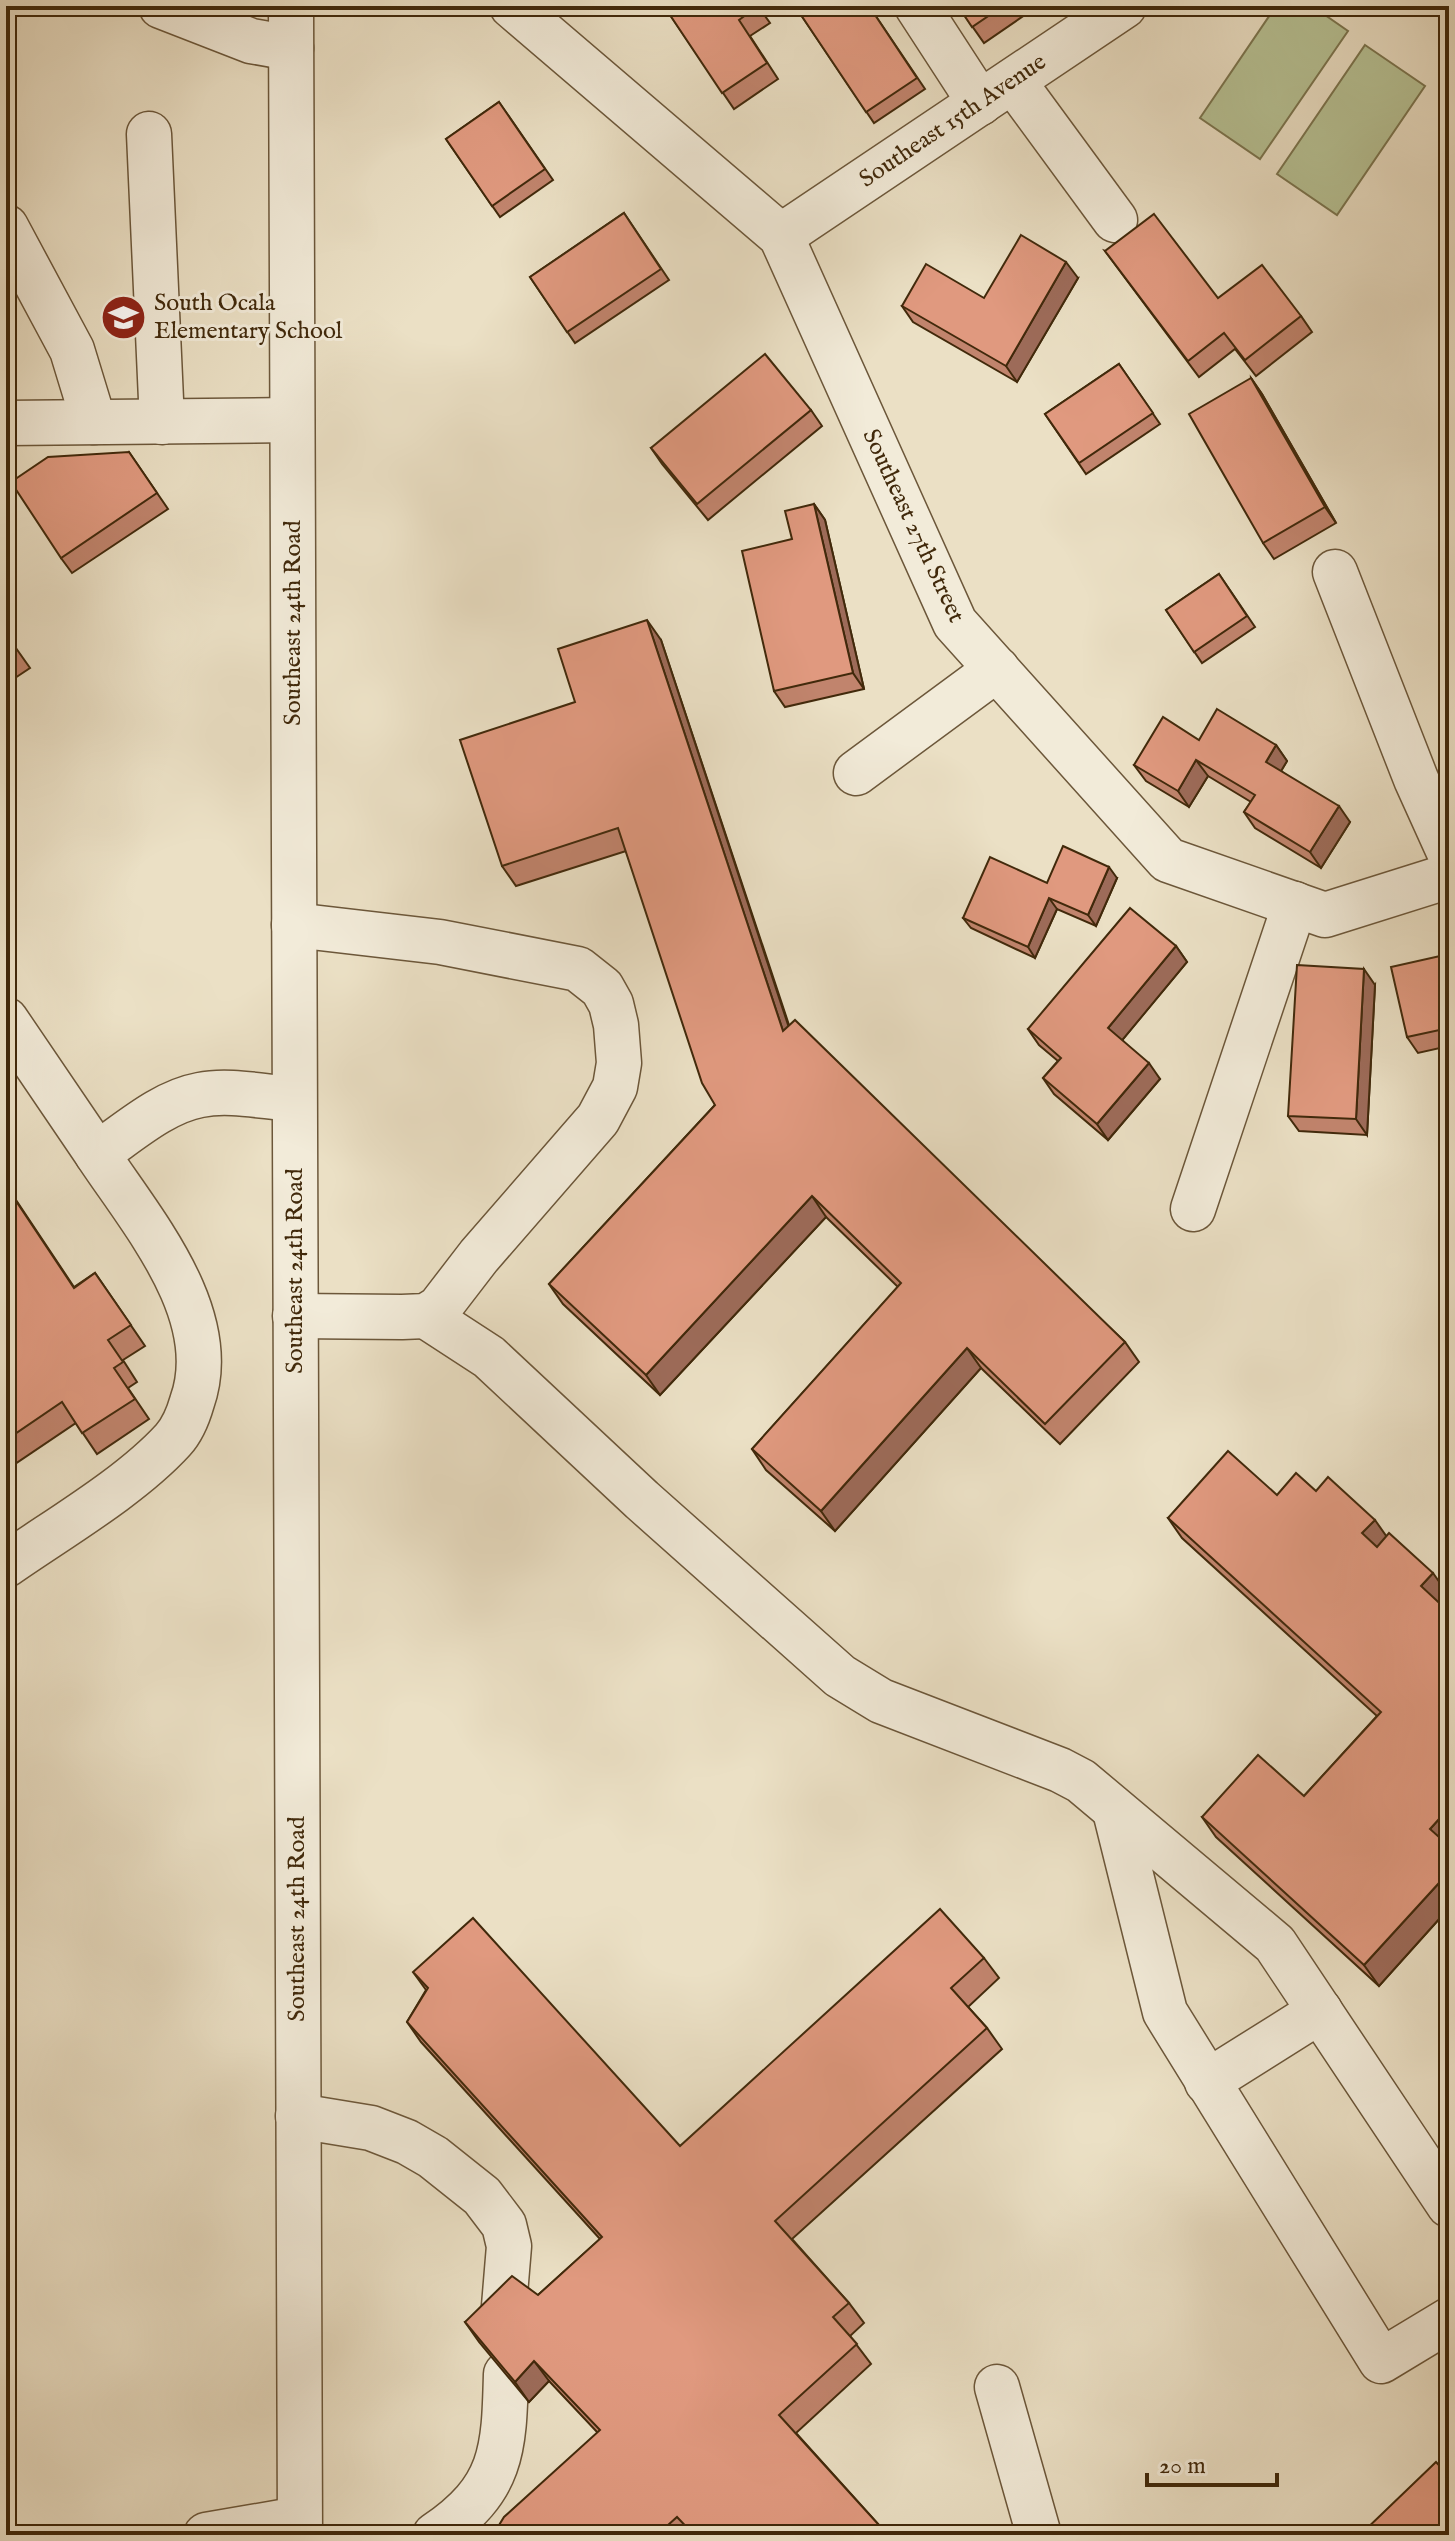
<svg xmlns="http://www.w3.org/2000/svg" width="1455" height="2541" viewBox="0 0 1455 2541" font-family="'IM FELL English',serif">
<rect width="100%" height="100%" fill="#ebe0c5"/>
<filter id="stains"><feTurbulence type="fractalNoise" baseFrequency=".0025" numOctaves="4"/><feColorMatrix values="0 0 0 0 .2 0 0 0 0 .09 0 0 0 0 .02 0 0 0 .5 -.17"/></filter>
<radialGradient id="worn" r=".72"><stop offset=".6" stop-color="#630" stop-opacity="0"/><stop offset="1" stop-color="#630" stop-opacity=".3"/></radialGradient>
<!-- green -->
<g fill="#b7c295" stroke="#7c7650" stroke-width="2">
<path d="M1276 6H1312L1348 31 1260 159 1200 118Z"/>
<path d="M1365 45 1425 86 1337 215 1277 174Z"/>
</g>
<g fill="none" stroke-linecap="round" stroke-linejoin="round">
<defs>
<g id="minor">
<path d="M161 6 251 41 291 48"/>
<path d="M291 6 300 2535"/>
<path d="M512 6 781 236 955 623 1168 860 1325 915 1449 876"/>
<path d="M917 6 980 103"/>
<path d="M1013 81 1115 220"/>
<path d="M149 134 162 422"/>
<path d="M6 227 72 350 94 422"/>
<path d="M781 236 1124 6"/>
<path d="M6 423 292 420"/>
<path d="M1335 572 1416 779 1449 852"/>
<path d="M856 773 997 669"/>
<path d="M294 925 440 942 578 969 602 988 611 1004 616 1025 619 1063 615 1087 598 1119 479 1256 439 1308 426 1316 402 1317 295 1316"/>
<path d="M6 1020 97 1154"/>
<path d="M1193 1209 1295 904"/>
<path d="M426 1316 489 1357 642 1500 840 1676 881 1701 1060 1770 1081 1781 1275 1944 1449 2205"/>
<path d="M6 1565C59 1528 130 1487 173 1440 183 1429 188 1416 192 1402 223 1315 142 1222 97 1154 128 1133 162 1102 200 1095 229 1089 264 1097 294 1099"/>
<path d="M1115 1811 1165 2012 1381 2361 1449 2320"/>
<path d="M1207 2082 1320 2011"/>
<path d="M298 2116 371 2128 407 2142 433 2157 482 2196 504 2225 509 2246 503 2318"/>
<path d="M997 2387 1039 2535"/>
<path d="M206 2535 299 2519"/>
<path d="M435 2535C503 2489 504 2451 506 2374"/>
</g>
</defs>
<!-- minor casing -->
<use href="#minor" stroke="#6c573a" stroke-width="47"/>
<!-- minor -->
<use href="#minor" stroke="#f2ebd9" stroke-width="44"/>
</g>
<!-- wall -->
<g fill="#c1846d" stroke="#41290b" stroke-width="2">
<path d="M664 6H758L770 23 750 36 778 79 734 109Z"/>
<path d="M795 6H869L925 89 874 123Z"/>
<path d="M958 6H1038L984 43Z"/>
<path d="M499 102 553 180 500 217 446 139Z"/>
<path d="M624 213 669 280 575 343 530 277Z"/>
<path d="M1105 251 1218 298 1301 316 1312 332 1256 376 1235 349 1199 377Z"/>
<path d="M1078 278 1017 382 913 322 902 306 984 298Z"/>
<path d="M1119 364 1160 424 1086 474 1045 414Z"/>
<path d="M1251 378 1262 394 1336 523 1274 559 1263 543Z"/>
<path d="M811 410 822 426 708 520 662 464 651 448Z"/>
<path d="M129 452 168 509 72 573 61 558Z"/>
<path d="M814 504 825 520 864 689 785 707 774 691 792 539Z"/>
<path d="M1219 574 1255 627 1202 663 1166 610Z"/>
<path d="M6 634 30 668 6 684Z"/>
<path d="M661 640 789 1025 1125 1342 1139 1362 1060 1444 981 1368 835 1531 766 1470 752 1449 898 1287 826 1217 660 1395 563 1304 549 1284 715 1105 626 851 516 886 502 866 575 702Z"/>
<path d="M1199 740 1276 745 1287 761 1281 771 1350 822 1321 868 1255 828 1244 812 1251 802 1208 776 1189 807 1146 781 1134 765Z"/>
<path d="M1117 878 1096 926 1057 909 1035 958 971 928 963 918 1047 883Z"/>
<path d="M1176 946 1187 962 1122 1040 1160 1079 1108 1140 1054 1094 1043 1078 1058 1061 1039 1045 1028 1029Z"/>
<path d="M1449 954V1046L1418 1053 1407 1037Z"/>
<path d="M1375 985 1367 1135 1299 1131 1288 1116Z"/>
<path d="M6 1185 74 1287 95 1273 145 1346 123 1360 137 1382 128 1388 149 1419 97 1454 76 1423 6 1470Z"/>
<path d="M1277 1495 1386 1536 1447 1593 1439 1603 1449 1612V1908L1379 1986 1216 1837 1202 1817 1304 1796 1377 1716 1182 1538 1168 1518Z"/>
<path d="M984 1958 999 1978 968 2007 987 2028 1002 2049 792 2239 849 2303 864 2323 850 2336 871 2364 796 2433 888 2535H493L598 2433 549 2381 529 2402 479 2342 465 2322 538 2295 600 2239 421 2042 407 2022 426 1990 413 1972 680 2146Z"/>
</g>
<!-- shaded-wall -->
<g fill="#9d6b59" stroke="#41290b" stroke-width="2">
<path d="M1066 262 1078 278 1017 382 1006 366Z"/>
<path d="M1251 378 1262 394 1336 523 1325 507Z"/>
<path d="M814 504 825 520 864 689 853 673Z"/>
<path d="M647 620 661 640 797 1052 783 1031Z"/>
<path d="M1276 745 1287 761 1277 778 1266 762Z"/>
<path d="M1196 760 1208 776 1189 807 1178 791Z"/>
<path d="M1339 806 1350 822 1321 868 1310 852Z"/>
<path d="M1109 867 1117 878 1096 926 1088 915Z"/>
<path d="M1049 898 1057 909 1035 958 1028 947Z"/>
<path d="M1176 946 1187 962 1119 1044 1108 1028Z"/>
<path d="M1364 969 1375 985 1367 1135 1356 1119Z"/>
<path d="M1149 1063 1160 1079 1108 1140 1097 1124Z"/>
<path d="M812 1196 826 1217 660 1395 646 1375Z"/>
<path d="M967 1348 981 1368 835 1531 821 1511Z"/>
<path d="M1375 1520 1389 1540 1377 1554 1362 1533Z"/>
<path d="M1433 1573 1447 1593 1435 1607 1421 1586Z"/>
<path d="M1449 1808V1844L1444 1849 1430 1829Z"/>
<path d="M1449 1872V1908L1379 1986 1364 1965Z"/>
<path d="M534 2361 549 2381 529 2402 515 2382Z"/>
</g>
<!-- building -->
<g fill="#e0997f" stroke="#41290b" stroke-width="2">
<path d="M664 6H758L739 20 767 63 722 93Z"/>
<path d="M795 6H869L917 78 866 112Z"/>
<path d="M958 6H1003L972 27Z"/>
<path d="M499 102 545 169 492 206 446 139Z"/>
<path d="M624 213 661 269 567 332 530 277Z"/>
<path d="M1154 214 1218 298 1262 265 1301 316 1245 360 1224 333 1188 361 1105 251Z"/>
<path d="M1021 235 1066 262 1006 366 902 306 926 264 984 298Z"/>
<path d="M765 354 811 410 697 504 651 448Z"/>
<path d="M1119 364 1153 413 1079 463 1045 414Z"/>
<path d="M1251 378 1325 507 1263 543 1189 414Z"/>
<path d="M129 452 157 493 61 558 11 482 48 457Z"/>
<path d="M814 504 853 673 774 691 742 551 792 539 785 511Z"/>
<path d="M1219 574 1247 616 1194 652 1166 610Z"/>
<path d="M647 620 783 1031 795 1020 1125 1342 1045 1424 967 1348 821 1511 752 1449 901 1283 812 1196 646 1375 549 1284 715 1105 702 1083 618 828 502 866 460 740 575 702 558 649Z"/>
<path d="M6 634 15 648 6 654Z"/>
<path d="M1217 709 1276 745 1266 762 1339 806 1310 852 1244 812 1255 795 1196 760 1178 791 1134 765 1163 717 1199 740Z"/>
<path d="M1063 846 1109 867 1088 915 1049 898 1028 947 963 918 990 857 1047 883Z"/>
<path d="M1130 908 1176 946 1108 1028 1149 1063 1097 1124 1043 1078 1061 1058 1028 1029Z"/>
<path d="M1449 954V1028L1407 1037 1391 967Z"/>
<path d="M1297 965 1364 969 1356 1119 1288 1116Z"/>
<path d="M6 1186 74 1288 95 1273 131 1325 108 1340 123 1362 114 1368 135 1399 82 1433 62 1402 6 1440Z"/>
<path d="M1228 1451 1277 1495 1296 1473 1316 1491 1328 1477 1375 1520 1362 1533 1377 1547 1389 1533 1433 1573 1421 1586 1449 1612V1808L1430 1829 1449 1846V1872L1364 1965 1202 1817 1258 1755 1304 1796 1381 1712 1168 1518Z"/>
<path d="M940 1909 984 1958 951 1988 987 2028 775 2221 849 2303 833 2317 857 2344 779 2415 888 2535H743L737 2528 730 2535H694L677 2517 657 2535H493L504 2517 600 2430 534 2361 515 2382 465 2322 512 2276 538 2295 602 2237 407 2022 428 1988 413 1972 473 1918 680 2146Z"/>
<path d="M1436 2462 1449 2476V2535H1360Z"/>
</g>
<!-- icons -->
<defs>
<symbol id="school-disc" viewBox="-11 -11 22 22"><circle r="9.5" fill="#8f2418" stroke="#f2ebd9"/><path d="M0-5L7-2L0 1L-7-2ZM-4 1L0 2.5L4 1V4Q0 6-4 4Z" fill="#fff"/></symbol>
</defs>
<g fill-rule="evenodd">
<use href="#school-disc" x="98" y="292" width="51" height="51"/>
</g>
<g text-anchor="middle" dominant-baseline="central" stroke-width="6" stroke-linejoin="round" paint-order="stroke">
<!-- street labels -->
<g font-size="24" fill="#41290b" stroke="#f2ebd9">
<text transform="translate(953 121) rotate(-34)">Southeast 15th Avenue</text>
<text transform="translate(913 526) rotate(65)">Southeast 27th Street</text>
<text transform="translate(293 623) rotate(-90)">Southeast 24th Road</text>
<text transform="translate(295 1271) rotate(-90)">Southeast 24th Road</text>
<text transform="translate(297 1919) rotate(-90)">Southeast 24th Road</text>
</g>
<!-- poi labels -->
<g font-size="24" fill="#41290b" stroke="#f2ebd9" text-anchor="start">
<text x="154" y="303">South Ocala<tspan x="154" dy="28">Elementary School</tspan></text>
</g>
</g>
<!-- margin -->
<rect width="1455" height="2541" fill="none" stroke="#ebe0c5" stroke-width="32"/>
<rect x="8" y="8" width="1439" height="2525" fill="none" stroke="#41290b" stroke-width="4"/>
<rect x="16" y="16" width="1423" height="2509" fill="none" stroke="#41290b" stroke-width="2"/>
<!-- scale -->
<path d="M1147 2473v12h130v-12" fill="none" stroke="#41290b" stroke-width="4"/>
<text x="1159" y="2473" font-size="24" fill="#41290b" stroke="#f2ebd9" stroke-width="6" paint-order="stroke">20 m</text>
<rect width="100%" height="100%" filter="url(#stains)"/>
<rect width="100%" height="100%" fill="url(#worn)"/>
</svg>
